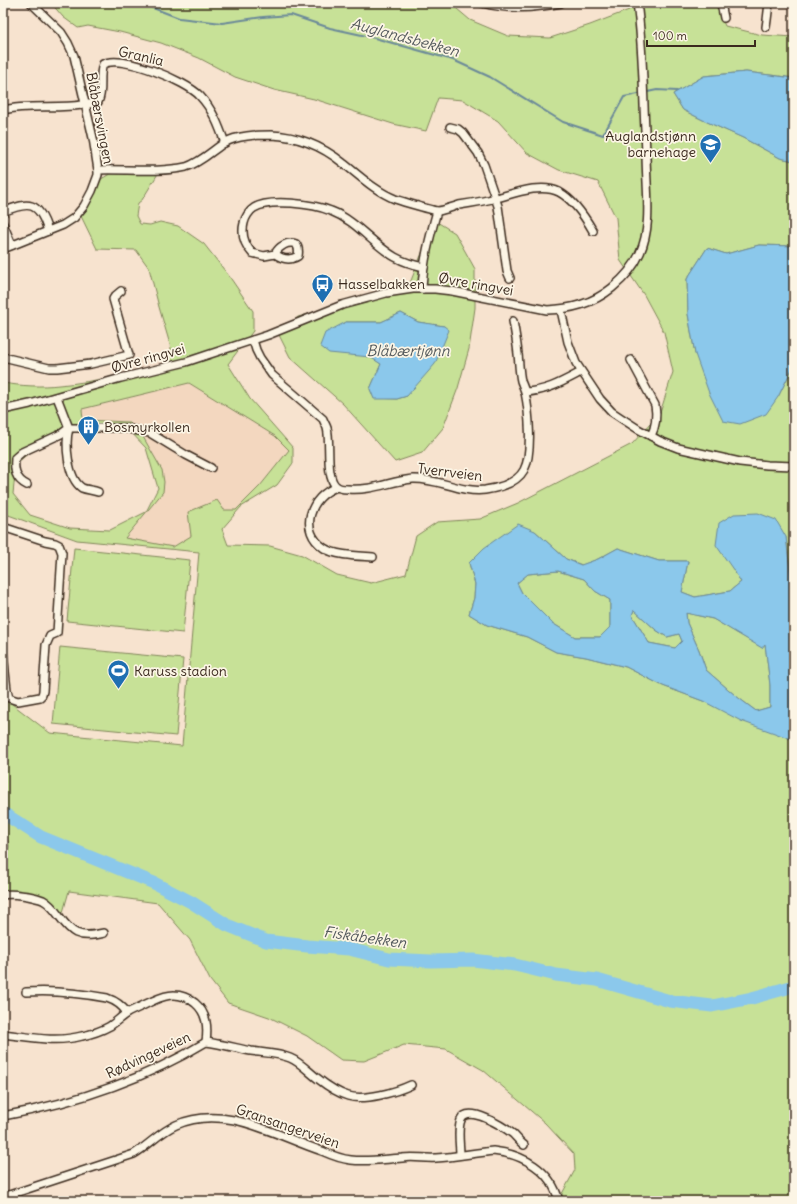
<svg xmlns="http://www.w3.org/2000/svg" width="797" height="1204" viewBox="0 0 797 1204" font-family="Delius,sans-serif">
<rect width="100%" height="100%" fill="#f7e3cf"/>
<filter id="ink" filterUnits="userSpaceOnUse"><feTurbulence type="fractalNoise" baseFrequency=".025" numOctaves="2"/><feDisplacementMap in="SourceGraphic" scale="8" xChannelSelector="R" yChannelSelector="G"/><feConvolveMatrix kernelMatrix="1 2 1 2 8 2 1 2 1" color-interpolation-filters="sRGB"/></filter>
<g filter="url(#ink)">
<!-- built -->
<path fill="#f3d7bf" d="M189 383 275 436 289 450 260 486 236 510H224L191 537 173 547 125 539 163 492 162 470 142 435 129 423 83 420 82 409Z"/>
<!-- green -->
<g fill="#c7e197" stroke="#81865a" fill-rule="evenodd">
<path d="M51 3H450L470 20 508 36 550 38 590 25 629 10 628 3H715L725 26 762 35 794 37V78L746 72 704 76 673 94 683 110 705 121 743 138 780 158 794 161V246L759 245 726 254 707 248 687 279 688 314 695 354 778 397 794 365V585L791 578 786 537 734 571 741 582 730 591 695 597 682 592 688 561H659L618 548 598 559 582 565 566 559 535 531 469 563 475 584 474 598 469 614 487 625 527 637 556 652 586 657 626 667 663 686 703 701 794 740V1201H558L575 1170 574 1154 545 1123 483 1070 446 1049 404 1045 364 1061 341 1060 307 1036 269 1017 228 1003 210 980 190 940 158 903 69 891 62 916 25 893 3 896V878L9 846 3 820V697L50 733 182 746 199 552 77 540 3 513V383C21 386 41 387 59 385 96 382 132 372 168 366L171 348 159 307 149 268 136 250 97 249 80 214 96 182 120 168 162 167 142 200 138 203 136 216 140 224 150 225 160 222 178 226 204 244 229 276 253 311V331L228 364 250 399 293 448V463L277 485 241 507 222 529 228 545 270 546 302 555 337 575 371 583 406 574 416 536 437 522 480 519 518 503 632 444 660 413 673 372 664 332 644 295 620 260 616 218 598 182 559 170 527 153 498 121 463 100 438 98 426 131 393 124 314 99 274 90 235 77 199 58 161 43 120 32 88 26 78 28 63 17ZM189 383 275 436 289 450 260 486 236 510H224L217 500 188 512 191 536 173 547 125 538 163 492 164 482 162 470 142 435 129 422 83 420 82 409ZM127 428 146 448 158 488 146 512 110 530 70 528 30 515 13 494 16 464 39 444 82 430Z"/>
<path d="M437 222 455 233 475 269V308L469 349 458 388 443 428 422 453 395 462 343 404 290 357 278 333 298 317 336 306 377 297 410 283 424 248ZM401 313 418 322 444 326 407 396 397 399 374 398 370 389 381 364 371 357 346 322H381Z"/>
<path d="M74 548 190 560 183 633 67 621Z"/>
<path d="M558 571 584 579 595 591 610 600V627L600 637H575L552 623 522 593 517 583 528 574Z"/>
<path d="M634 610 656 630 667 637 679 634 682 641 675 648 649 643 632 615Z"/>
<path d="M686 613 713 619 761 647 765 643 770 685V707L756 711 736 696 706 670 699 650 687 623Z"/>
<path d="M60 647 183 659 176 736 53 724Z"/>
</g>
<!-- water -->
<g fill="#8bc8eb" stroke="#6b8999" fill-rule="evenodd">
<path d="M746 72 794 78V161L780 158 743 138 705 121 683 110 673 94 704 76Z"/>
<path d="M759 245 794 246V365L778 397 766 414 740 424 723 421 709 393 695 354 688 314 687 279 707 248 726 254Z"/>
<path d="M401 313 418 322 444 326 449 330 435 364 407 396 397 399H374L370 389 381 364 370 357 329 353 320 346 325 333 346 322H381Z"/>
<path d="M758 513 776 520 786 537 791 578 794 585V740L741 721 703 701 663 686 626 667 586 657 556 652 527 637 487 625 469 614 474 598 475 584 469 563 484 548 518 524 535 531 566 559 581 565 598 559 618 548 659 561H688L682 592 695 597 730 591 741 582 734 571 716 545 719 523 734 514ZM558 571 584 579 595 591 610 600V627L600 637H575L552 623 522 593 517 583 528 574ZM634 610 656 630 667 637 679 634 682 641 675 648 649 643 632 615ZM686 613 713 619 762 648 765 644 770 685V707L756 711 736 696 706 670 699 650 687 623Z"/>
</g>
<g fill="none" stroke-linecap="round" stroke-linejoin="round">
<!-- stream -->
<path stroke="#6b8999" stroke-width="2" d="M140 3 179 18 222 23 263 17 291 15 330 28 371 37 453 60 490 77 563 122 603 135 624 97 657 90 677 91"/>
<!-- river -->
<path stroke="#8bc8eb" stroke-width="13" d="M3 813 41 837 154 883 191 902 227 925 266 941 307 946 349 949 389 959 431 961 473 960 515 965 556 975 597 980 670 1001 712 1006 752 998 794 986"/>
<defs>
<g id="minor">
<path d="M482 3C510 10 533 8 561 3"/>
<path d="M721 3 724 18"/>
<path d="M766 27 767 20 769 3"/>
<path d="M3 110C28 104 57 109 82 105 88 104 93 104 98 102 104 90 98 77 103 64 122 54 186 81 200 96 213 110 219 126 225 143"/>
<path d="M450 127 458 129 463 133 478 153 484 165 498 206 507 271 510 278"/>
<path d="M98 170C127 169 157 173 186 167 200 163 212 151 224 143 237 135 257 135 271 135 298 136 322 146 343 163 360 176 375 191 395 199 401 201 434 211 438 211 445 210 452 207 459 205 472 203 485 201 497 198 515 193 542 183 559 192 574 200 585 217 593 231"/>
<path d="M3 212C29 201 39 201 48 231"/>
<path d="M3 224 12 245"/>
<path d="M3 249 63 225 74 218 84 206 92 191 98 175V170L93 138 74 56 68 43 61 32 31 3"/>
<path d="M275 254C279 246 288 241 296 244 299 248 299 251 298 256 290 261 282 259 275 254L264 256 252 253C244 244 241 235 244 223 245 218 249 211 254 208 269 198 314 204 331 211 357 221 372 244 395 257 404 262 414 265 424 267"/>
<path d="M422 289C423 262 430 236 437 211"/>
<path d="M561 310 568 342 576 363 600 399 612 412 621 418 638 429 660 441 678 448 740 462 767 465 794 466"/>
<path d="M253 340 256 350 260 358 272 375 323 419C324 422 326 425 327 428 331 441 325 477 336 486 339 489 344 489 348 489 373 491 390 481 413 479 438 478 460 493 485 490 499 488 517 483 524 470 533 453 529 411 525 392 524 388 522 384 521 381 519 372 519 362 518 354 517 343 515 332 513 321"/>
<path d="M3 357 49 368H57L91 364 129 355 113 299 115 296 121 291"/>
<path d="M631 360 655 405C657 416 656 426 651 436"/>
<path d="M525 392C547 391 562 382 581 372"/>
<path d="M57 397 69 428H124L150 433 186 455 211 468"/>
<path d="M3 410 30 404 121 378 186 362 268 335 342 305 386 293 413 289H435L452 291 547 310C571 309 592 304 612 288 623 279 634 267 640 253 650 231 648 205 647 182 646 164 646 147 645 130 643 88 643 45 637 3"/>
<path d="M69 428C65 443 67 478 82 488 87 490 93 490 98 492"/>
<path d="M27 485C15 479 14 470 15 458L22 452 61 434 69 428"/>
<path d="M337 487C310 496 298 531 324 548 336 556 359 556 373 557"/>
<path d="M3 527 45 541 55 543 59 545 62 553 57 633 50 636 46 645 43 691 42 695 40 697 18 701 9 698 7 690 3 653"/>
<path d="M3 895C11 893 20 895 28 896 33 897 38 898 43 900 57 907 62 926 76 933 85 937 95 935 104 933"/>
<path d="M26 992C53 990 80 993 107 998 116 1001 122 1005 127 1013"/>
<path d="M3 1034C29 1037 56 1043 82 1036 92 1034 101 1031 110 1026 116 1022 121 1017 127 1013 133 1010 138 1008 144 1005 162 996 177 989 195 1003 207 1013 208 1027 206 1042"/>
<path d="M3 1116C74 1103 144 1080 206 1042 221 1044 236 1048 251 1051 264 1053 278 1053 290 1058 300 1062 308 1071 317 1078 326 1085 337 1093 348 1096 365 1101 396 1092 411 1085"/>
<path d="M460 1155C460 1144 457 1130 461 1120 468 1104 504 1127 513 1134 517 1138 520 1142 524 1145"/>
<path d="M3 1197 134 1154C149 1145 160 1132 176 1125 225 1103 276 1136 322 1151 331 1155 341 1159 351 1160 368 1162 385 1159 402 1158 414 1156 425 1159 436 1158 455 1157 474 1153 493 1151 523 1154 551 1170 559 1201"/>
</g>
</defs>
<!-- minor casing -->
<use href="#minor" stroke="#3b2a1e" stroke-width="10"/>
<!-- minor -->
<use href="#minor" stroke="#fcf5e5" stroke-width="7"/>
</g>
</g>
<!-- icons -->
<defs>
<symbol id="school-pin" viewBox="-11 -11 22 30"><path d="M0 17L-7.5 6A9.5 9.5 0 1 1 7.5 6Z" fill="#1f6fb2" stroke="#fcf5e5"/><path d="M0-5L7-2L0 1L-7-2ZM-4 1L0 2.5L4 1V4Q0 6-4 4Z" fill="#fff"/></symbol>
<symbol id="bus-pin" viewBox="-11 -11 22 30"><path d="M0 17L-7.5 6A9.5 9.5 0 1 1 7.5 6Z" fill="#1f6fb2" stroke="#fcf5e5"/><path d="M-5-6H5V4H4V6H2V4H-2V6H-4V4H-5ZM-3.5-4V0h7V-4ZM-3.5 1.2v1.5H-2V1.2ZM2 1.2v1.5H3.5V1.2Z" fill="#fff"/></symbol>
<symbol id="building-pin" viewBox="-11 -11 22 30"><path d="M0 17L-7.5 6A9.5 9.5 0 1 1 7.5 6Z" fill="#1f6fb2" stroke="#fcf5e5"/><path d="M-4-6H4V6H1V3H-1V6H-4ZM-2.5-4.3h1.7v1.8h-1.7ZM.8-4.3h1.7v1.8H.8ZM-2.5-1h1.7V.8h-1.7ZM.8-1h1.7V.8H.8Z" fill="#fff"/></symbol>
<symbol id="stadium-pin" viewBox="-11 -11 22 30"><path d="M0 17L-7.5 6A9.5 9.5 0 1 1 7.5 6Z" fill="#1f6fb2" stroke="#fcf5e5"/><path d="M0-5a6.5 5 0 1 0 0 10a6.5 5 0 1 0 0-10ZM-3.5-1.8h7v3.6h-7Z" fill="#fff"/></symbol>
</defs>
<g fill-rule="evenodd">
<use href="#school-pin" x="698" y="132" width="25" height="34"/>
<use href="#bus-pin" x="310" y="272" width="25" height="34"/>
<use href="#building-pin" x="76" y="414" width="25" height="34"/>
<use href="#stadium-pin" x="106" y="658" width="25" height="34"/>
</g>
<g text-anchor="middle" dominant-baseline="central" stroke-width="3.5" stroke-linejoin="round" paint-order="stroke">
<!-- street labels -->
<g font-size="14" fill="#3b2a1e" stroke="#fcf5e5">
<text transform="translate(141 56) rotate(13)">Granlia</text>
<text transform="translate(100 118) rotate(79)">Blåbærsvingen</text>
<text transform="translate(476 284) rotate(10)">Øvre ringvei</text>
<text transform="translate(148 358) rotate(-15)">Øvre ringvei</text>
<text transform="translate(450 472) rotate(7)">Tverrveien</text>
<text transform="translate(148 1055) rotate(-25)">Rødvingeveien</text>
<text transform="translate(288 1126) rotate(19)">Gransangerveien</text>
</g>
<!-- poi labels -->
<g font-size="14" fill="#3b2a1e" stroke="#fcf5e5" text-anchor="start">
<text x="696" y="136" text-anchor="end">Auglandstjønn<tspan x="696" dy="16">barnehage</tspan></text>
<text x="338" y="284">Hasselbakken</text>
<text x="104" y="427">Bosmyrkollen</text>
<text x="134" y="671">Karuss stadion</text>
</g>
<!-- water labels -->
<g font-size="15" font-style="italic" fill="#53595c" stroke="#fcf5e5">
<text transform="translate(405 37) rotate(15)">Auglandsbekken</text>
<text x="408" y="350">Blåbærtjønn</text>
<text transform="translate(365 937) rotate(8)">Fiskåbekken</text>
</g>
</g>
<!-- margin -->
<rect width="797" height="1204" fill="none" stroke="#fcf5e5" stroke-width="16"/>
<rect x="8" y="8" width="781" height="1188" fill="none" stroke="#3b2a1e" stroke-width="1.5" filter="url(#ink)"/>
<!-- scale -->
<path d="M647 40v6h108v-6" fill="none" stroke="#3b2a1e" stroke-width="2"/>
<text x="653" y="40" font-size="12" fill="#3b2a1e" stroke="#fcf5e5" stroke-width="3" paint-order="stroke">100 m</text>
</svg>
